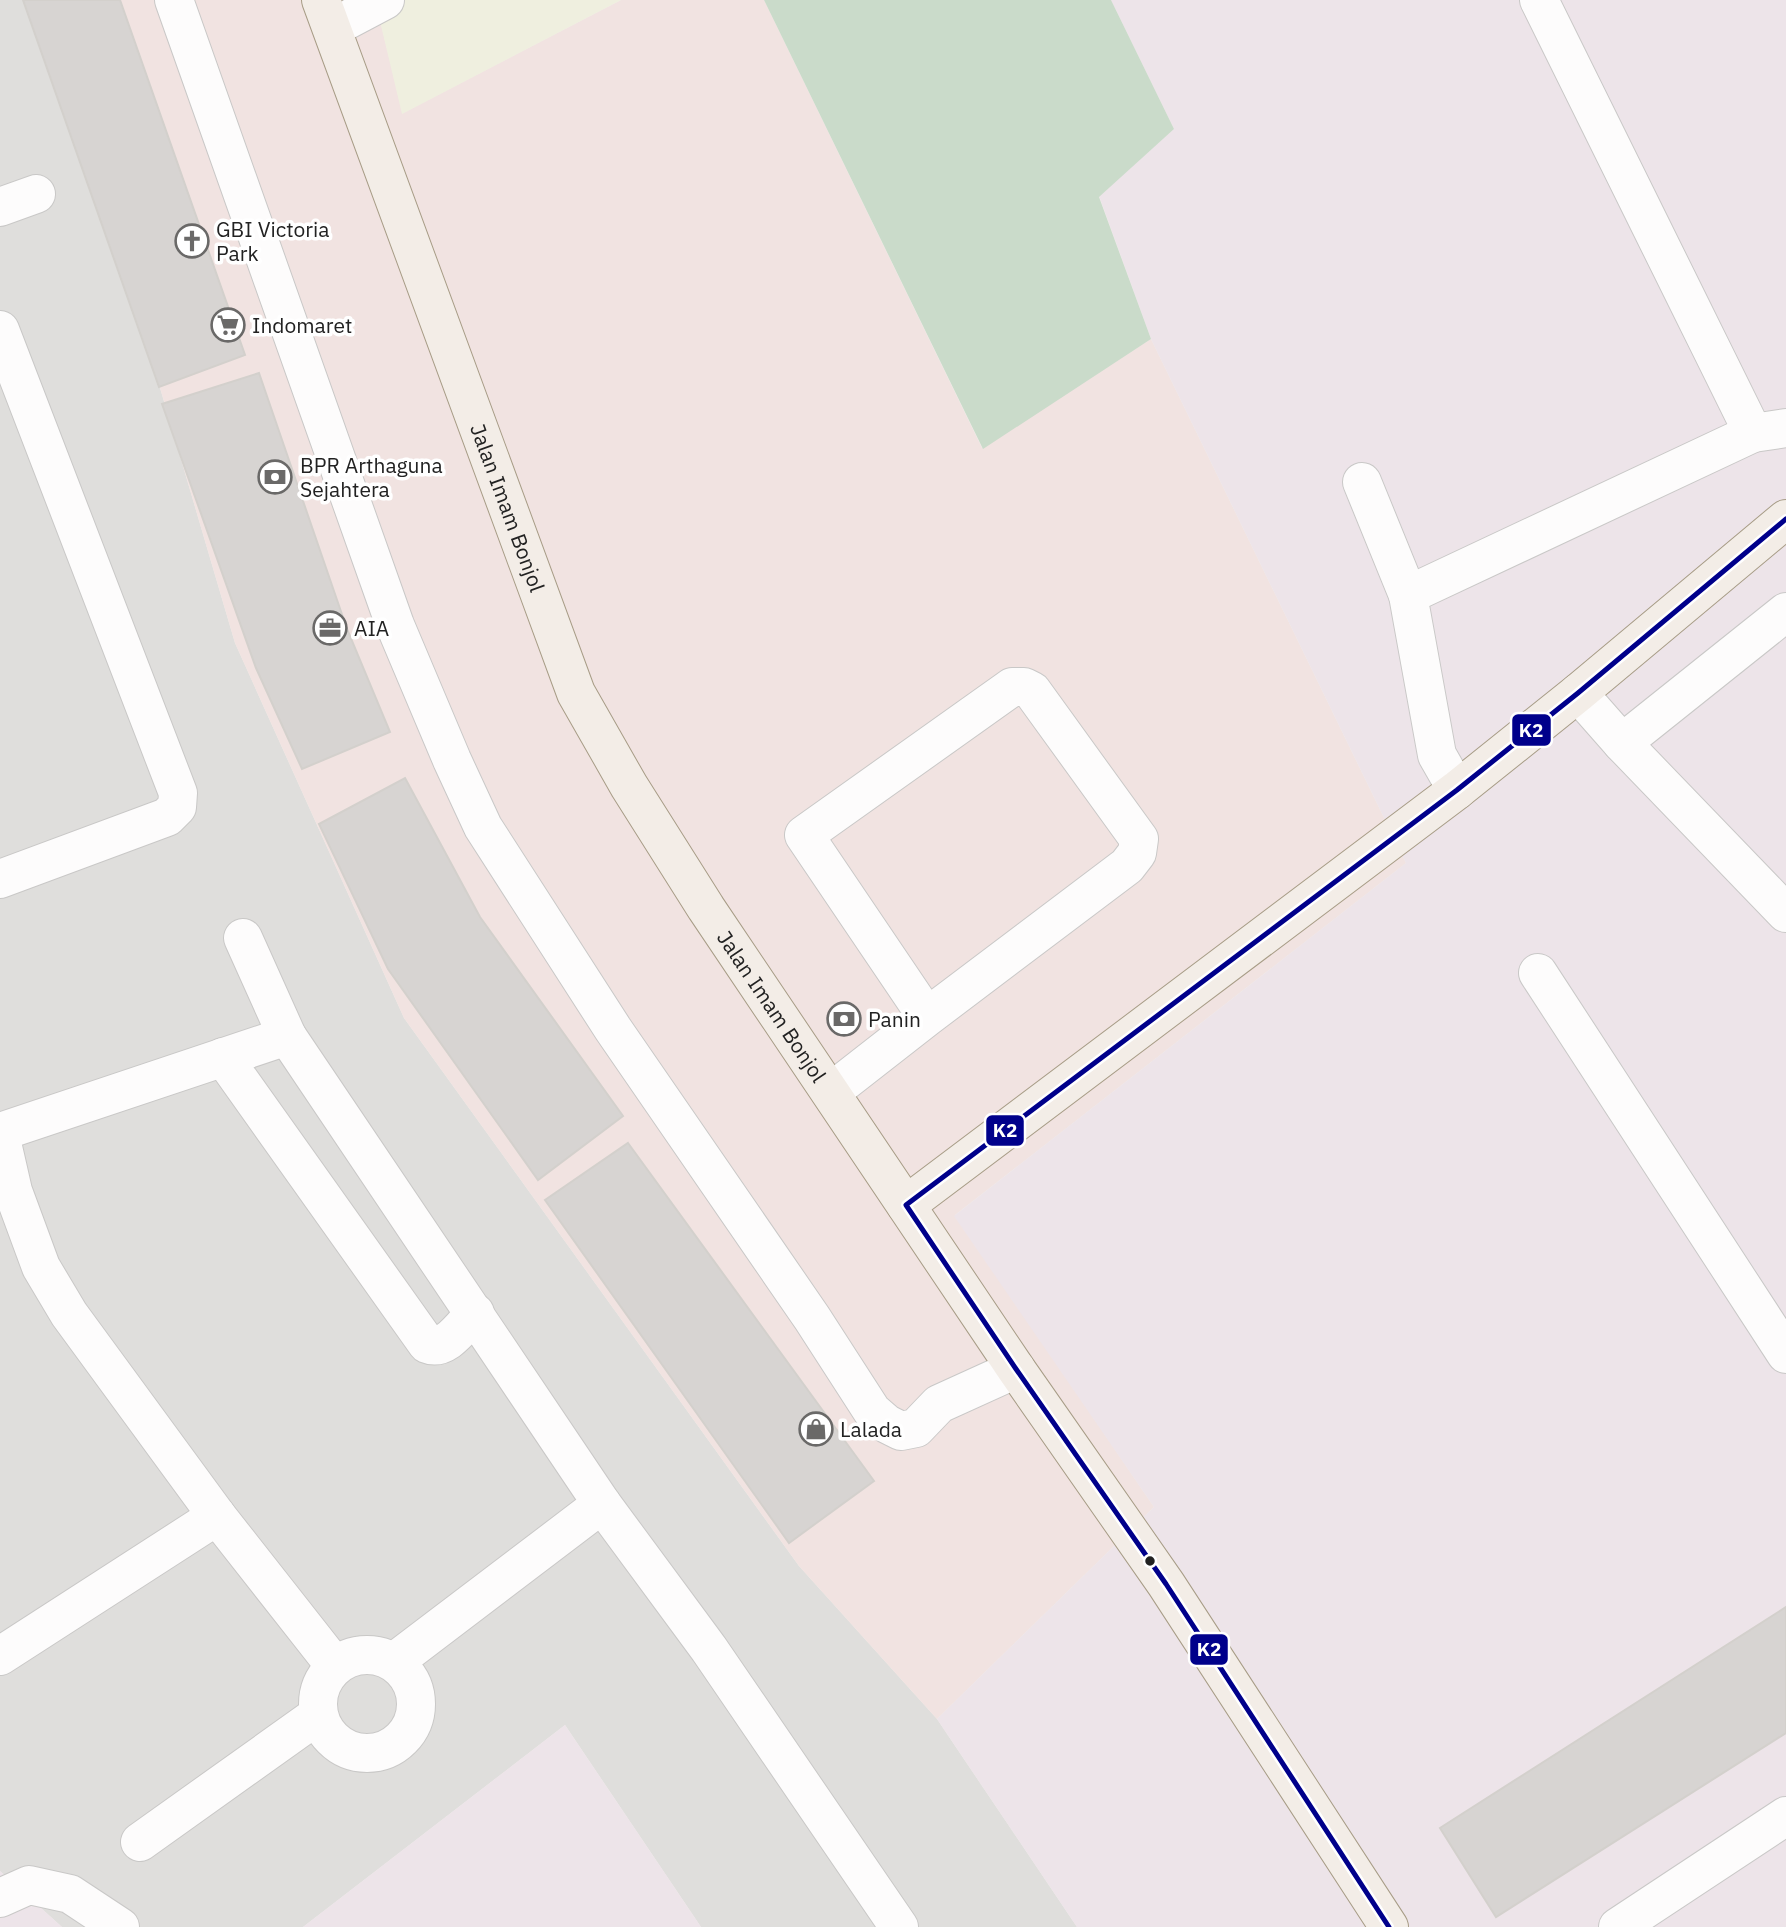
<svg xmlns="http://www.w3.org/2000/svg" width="1786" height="1927" viewBox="0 0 1786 1927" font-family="'IBM Plex Sans',sans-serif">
<rect width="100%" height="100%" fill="#f0eeeb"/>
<!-- residential -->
<path fill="#dfdedc" d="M0 0H46L235 643 404 1018 799 1566 937 1719 1077 1927H701L565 1725 303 1927H62L0 1871Z"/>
<!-- commercial -->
<path fill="#f1e3e1" d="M46 0H375L403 113 621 0H764L982 448 1151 339 1406 863 955 1215 1154 1507 937 1719 799 1566 404 1018 235 643Z"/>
<!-- industrial -->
<g fill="#ede4e9">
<path d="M1111 0H1786V1927H1077L937 1719 1154 1507 954 1216 1406 863 1151 339 1099 196 1174 129Z"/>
<path d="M565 1725 701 1927H303Z"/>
<path d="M0 1871 62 1927H0Z"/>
</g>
<!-- farmland -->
<path fill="#efefdf" d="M375 0H621L402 114Z"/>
<!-- cemetery -->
<path fill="#cadbca" d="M764 0H1111L1174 129 1099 197 1151 339 983 449Z"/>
<!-- building -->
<g fill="#d7d4d2" stroke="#d3d0cc" stroke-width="2">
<path d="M23 0H120L245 355 159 387Z"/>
<path d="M259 373 347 629 390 732 302 769 256 668 162 404Z"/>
<path d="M405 778 480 917 623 1116 538 1180 388 969 319 824Z"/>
<path d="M628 1143 874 1481 789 1543 545 1200Z"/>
<path d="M1786 1607V1733L1496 1917 1440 1828Z"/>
</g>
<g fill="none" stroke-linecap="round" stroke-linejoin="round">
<defs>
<g id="minor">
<path d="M174 0 395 625 452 760 483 827 613 1029 812 1318 872 1411 887 1424 901 1431 916 1428 939 1404 1016 1369"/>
<path d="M1539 0 1753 433 1786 428"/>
<path d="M332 28 385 0"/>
<path d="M0 207 36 194"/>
<path d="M0 330 178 793 177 807 167 817 0 879"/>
<path d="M1362 482 1408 595"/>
<path d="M1578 693 1622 743 1786 913"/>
<path d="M1622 743 1786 612"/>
<path d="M1457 790 1437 755 1408 595 1753 433"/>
<path d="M1538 973 1786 1354"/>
<path d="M287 1036 602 1504 709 1649 899 1927"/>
<path d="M223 1057 427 1344C446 1352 462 1326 475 1313"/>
<path d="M831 1092 927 1017 1127 866 1137 853 1139 839 1032 691 1024 687H1012L804 835 927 1017"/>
<path d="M0 1132 287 1036 243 938"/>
<path d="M0 1134 13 1191 41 1267 69 1314 217 1516 335 1666"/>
<circle cx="367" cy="1704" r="49"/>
<path d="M0 1656 217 1516"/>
<path d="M394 1662 602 1504"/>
<path d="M140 1842 318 1715"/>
<path d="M0 1898 29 1885 70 1894 120 1927"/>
<path d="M1618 1927 1786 1816"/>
</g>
<g id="major">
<path id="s1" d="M321 0 576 693 629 786 706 908 1016 1369 1166 1584 1389 1927"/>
<path d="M906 1205 1457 790 1578 693 1786 519"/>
</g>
</defs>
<!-- minor casing -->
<use href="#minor" stroke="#c9c8c7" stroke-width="40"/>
<!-- major casing -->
<use href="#major" stroke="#a79c86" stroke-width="40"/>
<!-- minor -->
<use href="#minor" stroke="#fdfcfc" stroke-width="38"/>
<!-- major -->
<use href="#major" stroke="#f3ede7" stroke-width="38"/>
<defs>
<path id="bus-1" d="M1389 1927 1166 1584 1016 1369 906 1205 1457 790 1578 693 1786 519"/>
</defs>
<!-- bus-1 casing -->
<use href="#bus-1" stroke="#fff" stroke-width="10"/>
<!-- bus-1 -->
<use href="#bus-1" stroke="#00008b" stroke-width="5"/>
</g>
<!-- icons -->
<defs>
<symbol id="church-ring" viewBox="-11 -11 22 22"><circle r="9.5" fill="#fff" stroke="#6a6968" stroke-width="1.5"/><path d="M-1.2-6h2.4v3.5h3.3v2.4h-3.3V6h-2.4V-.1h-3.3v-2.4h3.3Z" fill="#6a6968"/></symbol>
<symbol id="supermarket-ring" viewBox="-11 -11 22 22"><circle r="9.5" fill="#fff" stroke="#6a6968" stroke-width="1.5"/><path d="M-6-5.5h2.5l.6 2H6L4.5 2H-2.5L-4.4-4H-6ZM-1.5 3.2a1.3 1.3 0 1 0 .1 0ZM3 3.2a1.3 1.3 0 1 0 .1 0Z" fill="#6a6968"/></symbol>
<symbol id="bank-ring" viewBox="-11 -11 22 22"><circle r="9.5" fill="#fff" stroke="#6a6968" stroke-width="1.5"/><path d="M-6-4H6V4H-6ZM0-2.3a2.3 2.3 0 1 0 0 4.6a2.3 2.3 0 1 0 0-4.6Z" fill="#6a6968"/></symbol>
<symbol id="office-ring" viewBox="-11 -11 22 22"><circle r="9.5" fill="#fff" stroke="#6a6968" stroke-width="1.5"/><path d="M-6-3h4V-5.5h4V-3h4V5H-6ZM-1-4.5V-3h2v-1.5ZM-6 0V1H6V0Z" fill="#6a6968"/></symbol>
<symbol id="shop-ring" viewBox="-11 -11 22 22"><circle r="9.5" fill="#fff" stroke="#6a6968" stroke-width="1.5"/><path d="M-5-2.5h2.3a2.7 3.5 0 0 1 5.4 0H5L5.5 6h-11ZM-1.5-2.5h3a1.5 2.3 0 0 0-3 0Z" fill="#6a6968"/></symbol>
</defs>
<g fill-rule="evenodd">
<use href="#church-ring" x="173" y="222" width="38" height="38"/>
<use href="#supermarket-ring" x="209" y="306" width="38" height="38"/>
<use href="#bank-ring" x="256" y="458" width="38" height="38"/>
<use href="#office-ring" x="311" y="609" width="38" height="38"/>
<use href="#bank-ring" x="825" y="1000" width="38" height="38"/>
<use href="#shop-ring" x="797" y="1410" width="38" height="38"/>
</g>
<!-- markers -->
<circle fill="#222" stroke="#fff" stroke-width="2.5" cx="1150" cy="1561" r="6"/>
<g text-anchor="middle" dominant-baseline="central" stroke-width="7" stroke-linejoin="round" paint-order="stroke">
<!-- poi labels -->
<g font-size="21" fill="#222" stroke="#fff" text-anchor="start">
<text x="216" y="229">GBI Victoria<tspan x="216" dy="24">Park</tspan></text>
<text x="252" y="325">Indomaret</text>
<text x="300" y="465">BPR Arthaguna<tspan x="300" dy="24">Sejahtera</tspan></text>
<text x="354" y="628">AIA</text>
<text x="868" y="1019">Panin</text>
<text x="840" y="1429">Lalada</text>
</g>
<!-- street labels -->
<g font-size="21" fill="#222" stroke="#fff">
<text stroke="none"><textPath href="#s1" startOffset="541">Jalan Imam Bonjol</textPath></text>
<text stroke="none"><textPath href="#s1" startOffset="1108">Jalan Imam Bonjol</textPath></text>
</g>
</g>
<g stroke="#fff" stroke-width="2.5">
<rect x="1511" y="713" width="41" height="34" rx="7" fill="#00008b"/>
<rect x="985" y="1114" width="40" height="33" rx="7" fill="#00008b"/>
<rect x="1189" y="1633" width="40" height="33" rx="7" fill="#00008b"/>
</g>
<g font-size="19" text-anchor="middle" font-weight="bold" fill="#fff">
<text x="1531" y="737">K2</text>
<text x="1005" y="1137">K2</text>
<text x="1209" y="1656">K2</text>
</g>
</svg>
